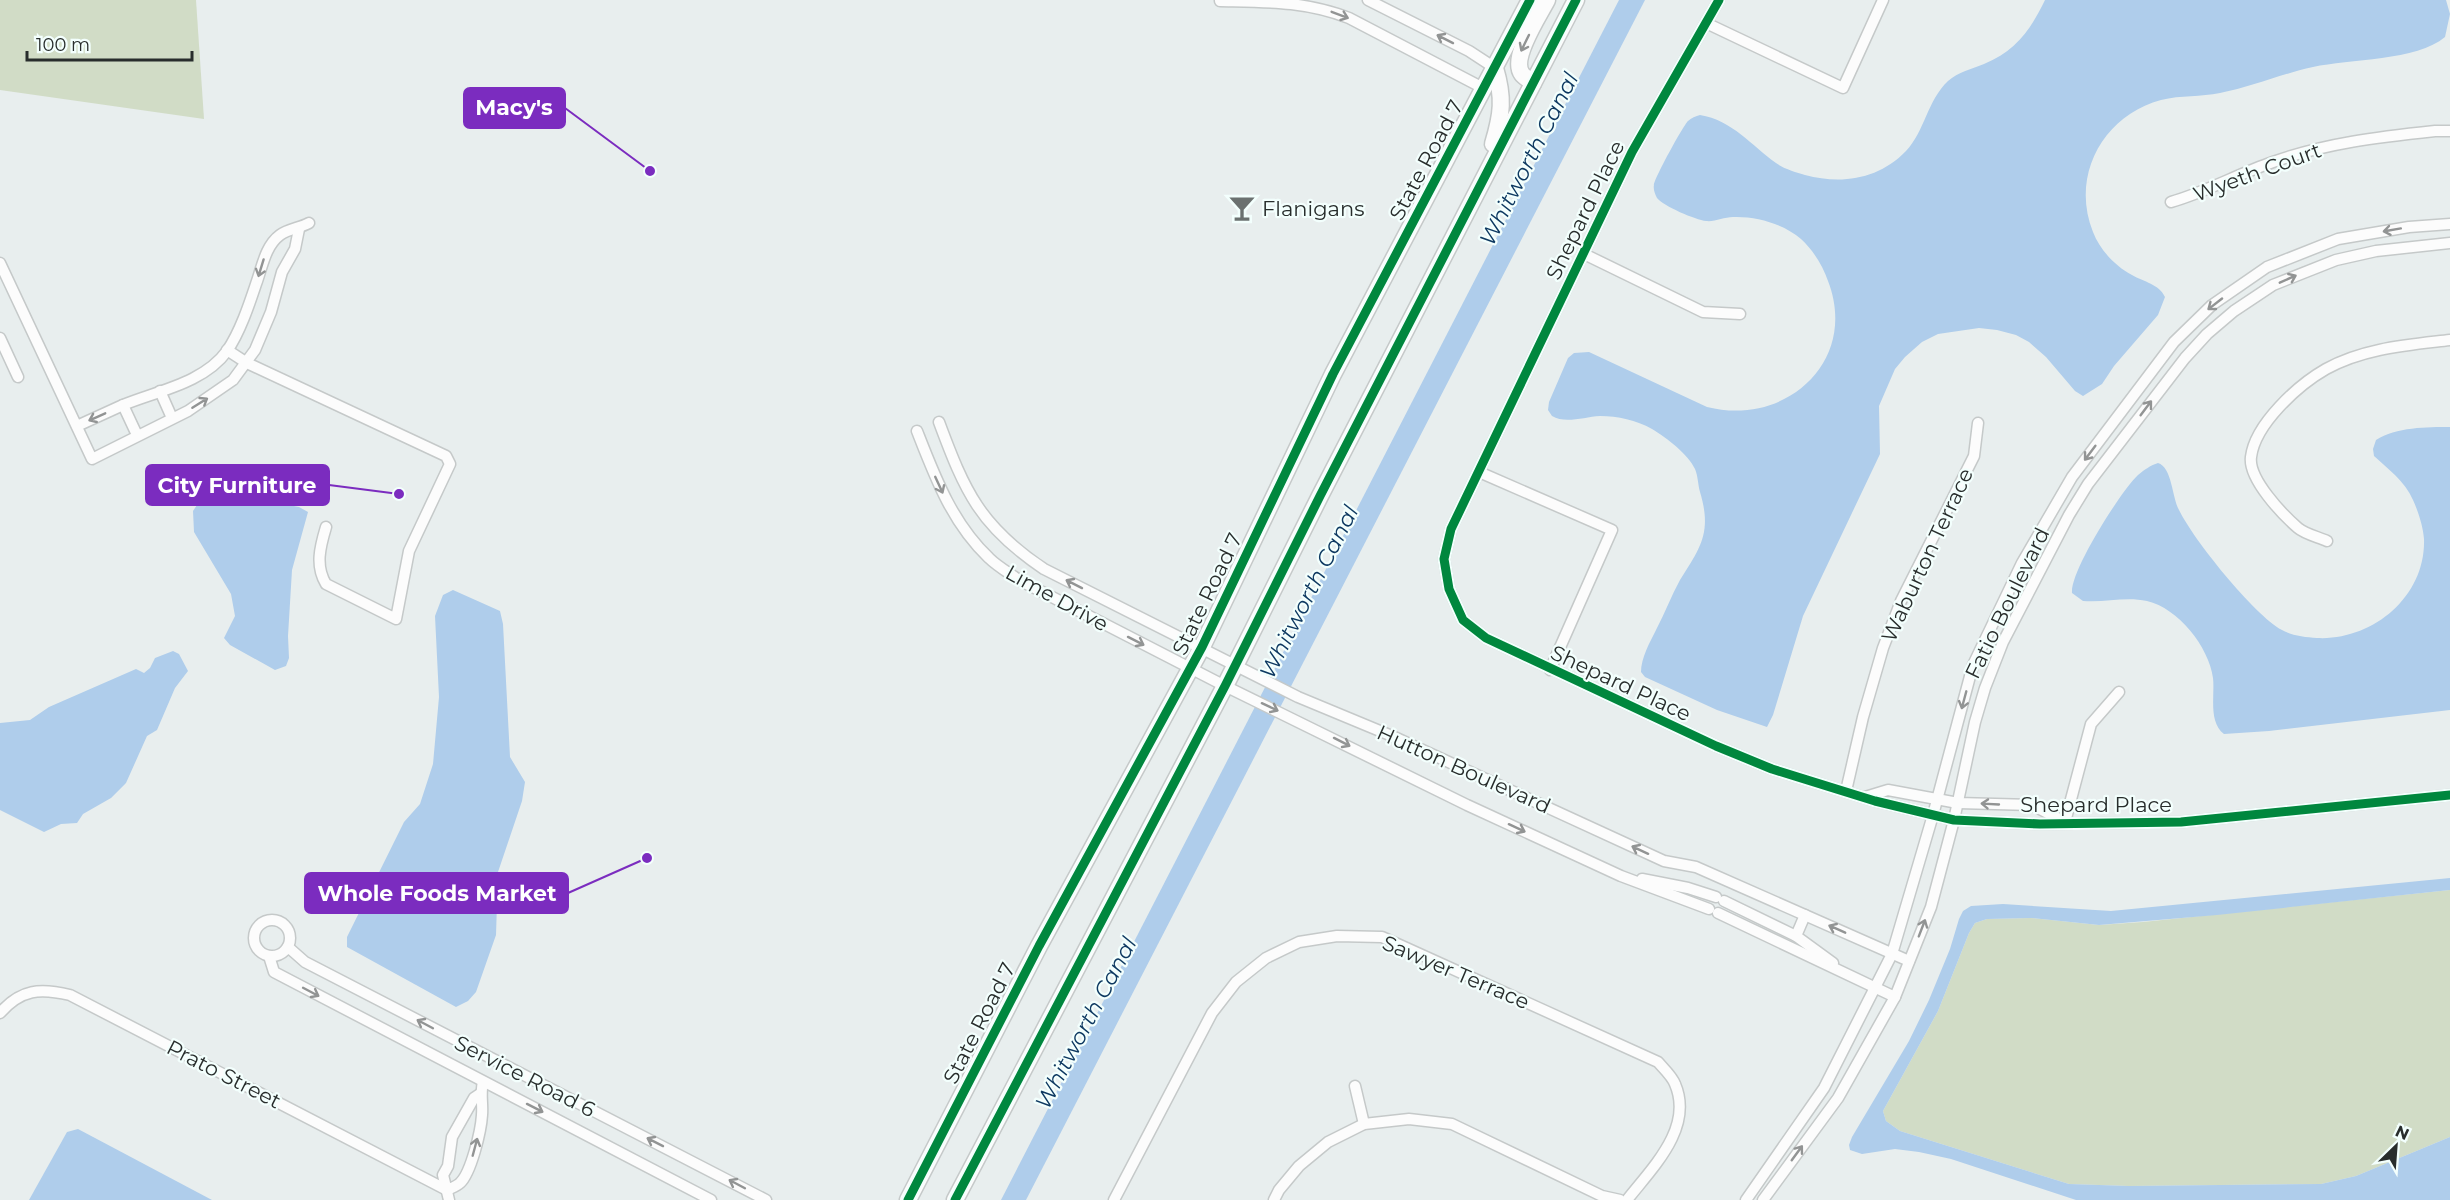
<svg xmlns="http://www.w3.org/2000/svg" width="2450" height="1200" viewBox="0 0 2450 1200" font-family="Montserrat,sans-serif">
<rect width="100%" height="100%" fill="#e8eeee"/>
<!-- green -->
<g fill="#d1dcc6">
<path d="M0 0H196L204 119 0 90Z"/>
<path d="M2450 890V1137L2356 1176 2321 1184 2129 1186 2069 1184 1900 1131 1886 1121 1883 1111 1938 1011 1969 933 1975 923 1987 919 2031 918 2099 925 2143 922Z"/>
</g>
<!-- water -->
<g fill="#afcdeb">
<path d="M1619 0H1645L1026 1200H1001Z"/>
<path d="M2045 0H2446L2450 14 2445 37C2417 61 2349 59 2313 67 2281 74 2252 87 2220 93 2201 97 2181 95 2161 100 2104 115 2070 175 2093 232 2100 250 2115 266 2132 275 2144 282 2159 284 2165 297L2158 315 2114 366 2102 384 2083 396 2075 391 2046 357 2029 342 2016 335 1997 330 1979 328 1938 334 1922 342 1905 357 1895 369 1879 406 1880 454 1803 616 1773 715 1767 727 1717 710 1645 677 1641 672C1641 658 1650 642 1656 630 1665 613 1671 596 1680 580 1701 547 1712 532 1700 492 1698 485 1698 476 1695 469 1688 454 1667 438 1652 429 1636 420 1618 416 1600 416 1584 417 1565 424 1552 416L1548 410 1549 402 1568 358 1574 353 1589 352 1707 407C1786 427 1859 361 1828 281 1823 266 1813 250 1801 239 1784 224 1756 216 1733 217 1724 217 1715 222 1706 221 1696 220 1663 206 1657 198 1655 194 1653 189 1654 185 1654 179 1683 126 1688 121 1691 118 1696 116 1700 115 1732 120 1752 146 1776 163 1784 169 1796 172 1805 175 1842 185 1879 179 1906 151 1925 131 1927 101 1948 81 1958 72 1972 69 1984 64 2016 51 2031 29 2045 0Z"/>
<path d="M2450 427V710L2269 731 2224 734C2208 722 2215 695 2213 678 2209 647 2178 608 2147 601 2125 596 2105 603 2083 601L2072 593C2070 571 2121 491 2138 475 2144 470 2151 465 2158 463 2172 467 2172 497 2179 510 2193 539 2254 615 2282 630 2293 636 2305 637 2317 638 2372 641 2426 597 2424 539 2423 526 2418 511 2413 500 2405 481 2388 469 2374 456L2373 449 2376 440C2396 427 2427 427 2450 427Z"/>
<path d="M226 487 246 493 247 497 299 507 308 512 292 570 288 636 289 658 286 666 275 670 230 645 224 638 235 616 231 594 194 532 193 511 205 493Z"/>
<path d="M453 590 500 611 503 624 510 757 525 782 522 801 498 872 496 935 476 992 468 1001 456 1007 347 947V937L404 822 420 804 433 764 439 697 435 616 443 595Z"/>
<path d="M173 651 179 654 188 671 175 688 157 730 147 736 126 783 111 798 83 814 77 823 61 824 44 832 0 810V723L30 720 49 707 136 669 144 673 150 668 155 658Z"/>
<path d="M2450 878V890L2217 915 2099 925 2031 918 1987 919 1975 923 1969 933 1938 1011 1883 1111 1886 1121 1900 1131 2069 1184 2129 1186 2321 1184 2356 1176 2450 1137V1200H2076L1951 1159 1919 1152 1895 1149 1862 1154 1850 1150 1849 1145 1852 1137 1909 1041 1929 1000 1950 949 1959 919 1963 911 1971 906 2003 904 2111 911Z"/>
<path d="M78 1129 212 1200H29L67 1132Z"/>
</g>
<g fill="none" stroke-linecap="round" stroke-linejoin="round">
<defs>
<g id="street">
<path d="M1368 0 1469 51 1495 68"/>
<path d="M1719 0 1632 152 1451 529 1444 559 1449 589 1463 620 1486 638 1716 746 1772 769 1875 801 1954 820 2040 824 2181 822 2450 795"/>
<path d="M1220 1C1266 2 1305 1 1349 18L1485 89"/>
<path d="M1706 23 1843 88 1883 0"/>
<path d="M2171 202C2206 192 2238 174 2273 162 2326 143 2379 137 2435 131H2450"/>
<path d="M1584 254 1703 312 1740 314"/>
<path d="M0 263 92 459 188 411 233 380 255 350 271 312 282 272 295 249 299 229"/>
<path d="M0 338 18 377"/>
<path d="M227 350 247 363 446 456 450 464 409 551 396 619 326 584C315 566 320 547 326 527"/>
<path d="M160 391 172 418"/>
<path d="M123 405 137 435"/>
<path d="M939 422C965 492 980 526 1044 569L1298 697 1392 736 1664 861 1696 867 1909 961"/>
<path d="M77 426C92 419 108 412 123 405 157 391 204 383 227 351 240 332 249 305 256 284 262 268 265 246 280 235 288 229 300 228 309 223"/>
<path d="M917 431C935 477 952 523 989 558 997 566 1009 573 1019 580L1225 686 1467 805 1621 876 1709 909"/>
<path d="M1479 472 1612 530 1550 670"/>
<path d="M2327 541C2318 537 2305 534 2298 528 2283 515 2248 479 2251 457 2255 424 2298 385 2326 369 2364 348 2408 345 2450 340"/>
<path d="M1846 791 1863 717 1883 648 1901 601 1974 456 1978 423"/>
<path d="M1865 797 1888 790 1958 803 2032 805 2065 822"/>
<path d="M2065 822 2091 724 2119 692"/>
<path d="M1642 879 1688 888 1716 897"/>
<path d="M1724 901 1796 936 1833 963"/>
<path d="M1718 913 1895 997"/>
<circle cx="272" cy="938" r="18"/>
<path d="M1796 936 1805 915"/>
<path d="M288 947 305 962 766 1200"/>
<path d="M269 956 274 972 711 1200"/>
<path d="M0 1013C21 989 40 988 70 995L447 1190"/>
<path d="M1355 1086 1364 1124"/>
<path d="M447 1190C451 1188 457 1186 460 1183 471 1173 481 1131 482 1115 483 1103 480 1094 483 1082"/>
<path d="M449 1200 443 1175 448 1166 452 1137 474 1098 480 1094"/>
<path d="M1114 1200 1212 1013 1236 982 1266 958 1299 942 1337 936 1382 937 1658 1062C1664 1069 1672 1076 1675 1084 1694 1128 1652 1168 1627 1200"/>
<path d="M1274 1200 1279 1190 1299 1166 1328 1142 1364 1124 1409 1119 1452 1124 1602 1196 1620 1200"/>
<path d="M1746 1200 1824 1088 1892 954 1933 815 1973 665 2022 563 2072 477 2174 342 2212 305 2267 267 2338 239 2409 227 2450 224"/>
<path d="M1763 1200 1838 1098 1895 997 1931 907 1954 820 1975 722 1985 688 2003 642 2069 515 2088 484 2185 358 2207 334 2234 311 2273 285 2336 260 2376 251 2450 243"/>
</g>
<g id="primary">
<path d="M1533 83C1530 80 1524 77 1522 74 1510 58 1539 16 1547 0"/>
<path d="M1493 144C1502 114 1504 98 1495 68"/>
<path d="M908 1200 1039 946 1202 647 1333 374 1530 0"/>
<path d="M955 1200 1225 686 1320 496 1576 0"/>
</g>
</defs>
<!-- street casing -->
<use href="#street" stroke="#c5c9c9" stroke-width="13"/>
<!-- primary casing -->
<use href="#primary" stroke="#c5c9c9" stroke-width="19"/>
<!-- street -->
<use href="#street" stroke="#fcfcfc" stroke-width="10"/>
<!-- primary -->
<use href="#primary" stroke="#fcfcfc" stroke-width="16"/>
<defs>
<g id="cycleway">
<path d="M1719 0 1632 152 1451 529 1444 559 1449 589 1463 620 1486 638 1716 746 1772 769 1875 801 1954 820 2040 824 2181 822 2450 795"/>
<path d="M908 1200 1039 946 1202 647 1333 374 1530 0"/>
<path d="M955 1200 1225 686 1320 496 1576 0"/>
</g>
</defs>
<!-- cycleway casing -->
<use href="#cycleway" stroke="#f3fffd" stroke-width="13"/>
<!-- cycleway -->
<use href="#cycleway" stroke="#00873e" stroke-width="9"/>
</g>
<!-- one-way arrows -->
<defs><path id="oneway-shaft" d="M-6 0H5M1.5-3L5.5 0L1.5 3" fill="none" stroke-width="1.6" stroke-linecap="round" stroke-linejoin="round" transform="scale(1.5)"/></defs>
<g stroke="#929494">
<use href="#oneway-shaft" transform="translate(1340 15) rotate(21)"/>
<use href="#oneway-shaft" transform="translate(1445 39) rotate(-153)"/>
<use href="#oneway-shaft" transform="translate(1525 43) rotate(116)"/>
<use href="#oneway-shaft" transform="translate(2392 230) rotate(170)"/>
<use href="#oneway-shaft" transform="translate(261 268) rotate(107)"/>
<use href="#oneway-shaft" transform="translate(2288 279) rotate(-24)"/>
<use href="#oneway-shaft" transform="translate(2215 304) rotate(142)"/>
<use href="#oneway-shaft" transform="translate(200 403) rotate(-32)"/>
<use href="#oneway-shaft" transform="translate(2146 408) rotate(-53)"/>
<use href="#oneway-shaft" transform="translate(97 417) rotate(156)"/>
<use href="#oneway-shaft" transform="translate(2090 453) rotate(127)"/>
<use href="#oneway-shaft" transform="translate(939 485) rotate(65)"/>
<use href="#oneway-shaft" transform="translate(1074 584) rotate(-153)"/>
<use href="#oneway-shaft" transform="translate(1136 641) rotate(27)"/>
<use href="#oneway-shaft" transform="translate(1964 700) rotate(105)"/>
<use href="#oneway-shaft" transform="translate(1270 707) rotate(25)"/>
<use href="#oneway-shaft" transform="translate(1342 742) rotate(27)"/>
<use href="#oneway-shaft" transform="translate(1990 804) rotate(-177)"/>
<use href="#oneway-shaft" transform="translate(1517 828) rotate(25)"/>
<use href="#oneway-shaft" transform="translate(1640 850) rotate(-155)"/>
<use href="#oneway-shaft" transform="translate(1922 928) rotate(-69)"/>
<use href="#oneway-shaft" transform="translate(1837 929) rotate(-156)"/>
<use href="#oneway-shaft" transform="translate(311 992) rotate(28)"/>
<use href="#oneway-shaft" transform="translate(425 1024) rotate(-152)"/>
<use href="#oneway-shaft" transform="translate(535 1108) rotate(27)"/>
<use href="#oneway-shaft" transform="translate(655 1142) rotate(-153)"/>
<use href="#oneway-shaft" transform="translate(475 1147) rotate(-75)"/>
<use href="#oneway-shaft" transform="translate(1797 1153) rotate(-54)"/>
<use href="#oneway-shaft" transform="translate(737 1184) rotate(-152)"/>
</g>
<!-- icons -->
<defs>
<symbol id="bar-bare" viewBox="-9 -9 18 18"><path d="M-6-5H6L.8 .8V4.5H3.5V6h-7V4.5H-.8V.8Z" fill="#6b7170" stroke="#f3fffd" stroke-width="2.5" paint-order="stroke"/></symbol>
</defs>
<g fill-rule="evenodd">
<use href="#bar-bare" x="1223" y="189" width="38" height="38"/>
</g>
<g text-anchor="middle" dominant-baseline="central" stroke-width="4.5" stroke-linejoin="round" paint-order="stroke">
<!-- street labels -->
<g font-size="21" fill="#282d2c" stroke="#f3fffd">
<text transform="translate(1426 160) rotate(-62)">State Road 7</text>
<text transform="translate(2257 172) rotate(-20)">Wyeth Court</text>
<text transform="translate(1585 210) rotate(-64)">Shepard Place</text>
<text transform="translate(1927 555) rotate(-65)">Waburton Terrace</text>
<text transform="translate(1207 594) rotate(-64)">State Road 7</text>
<text transform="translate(1057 598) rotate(29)">Lime Drive</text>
<text transform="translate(2007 603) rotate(-64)">Fatio Boulevard</text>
<text transform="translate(1621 683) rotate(25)">Shepard Place</text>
<text transform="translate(1464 769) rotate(24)">Hutton Boulevard</text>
<text x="2096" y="804">Shepard Place</text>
<text transform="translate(1456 972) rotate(23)">Sawyer Terrace</text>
<text transform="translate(979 1023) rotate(-63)">State Road 7</text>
<text transform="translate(224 1074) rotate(27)">Prato Street</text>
<text transform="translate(525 1076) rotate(27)">Service Road 6</text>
</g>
<!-- poi labels -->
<g font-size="21" fill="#282d2c" stroke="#f3fffd" text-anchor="start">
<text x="1262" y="208">Flanigans</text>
</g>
<!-- water labels -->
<g font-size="22" font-style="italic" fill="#0e3961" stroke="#f3fffd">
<text transform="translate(1529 159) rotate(-63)">Whitworth Canal</text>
<text transform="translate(1309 592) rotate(-63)">Whitworth Canal</text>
<text transform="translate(1086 1023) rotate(-62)">Whitworth Canal</text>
</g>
</g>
<!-- callouts -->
<path fill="none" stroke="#7b2cbf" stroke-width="2" d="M650 171L565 108M399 494L329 485M647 858L568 893"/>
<g fill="#7b2cbf" stroke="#f3fffd" stroke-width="2">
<circle cx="650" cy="171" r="6"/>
<circle cx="399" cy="494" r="6"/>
<circle cx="647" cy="858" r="6"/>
</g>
<g fill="#7b2cbf" stroke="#7b2cbf" stroke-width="2">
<rect x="464" y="88" width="101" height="40" rx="6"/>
<rect x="146" y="465" width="183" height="40" rx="6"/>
<rect x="305" y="873" width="263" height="40" rx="6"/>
</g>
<g font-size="22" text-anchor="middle" font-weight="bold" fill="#fff">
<text x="514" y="115">Macy's</text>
<text x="237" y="493">City Furniture</text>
<text x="437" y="901">Whole Foods Market</text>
</g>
<!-- north arrow -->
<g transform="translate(2396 1146) rotate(25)" stroke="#f3fffd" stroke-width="4.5" paint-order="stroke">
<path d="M0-4.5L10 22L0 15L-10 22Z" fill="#282d2c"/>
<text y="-9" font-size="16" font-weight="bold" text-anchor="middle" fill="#282d2c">N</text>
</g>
<!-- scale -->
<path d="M27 51v9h165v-9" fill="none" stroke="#282d2c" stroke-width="3"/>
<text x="36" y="51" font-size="18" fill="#282d2c" stroke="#f3fffd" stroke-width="4.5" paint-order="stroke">100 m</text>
</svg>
